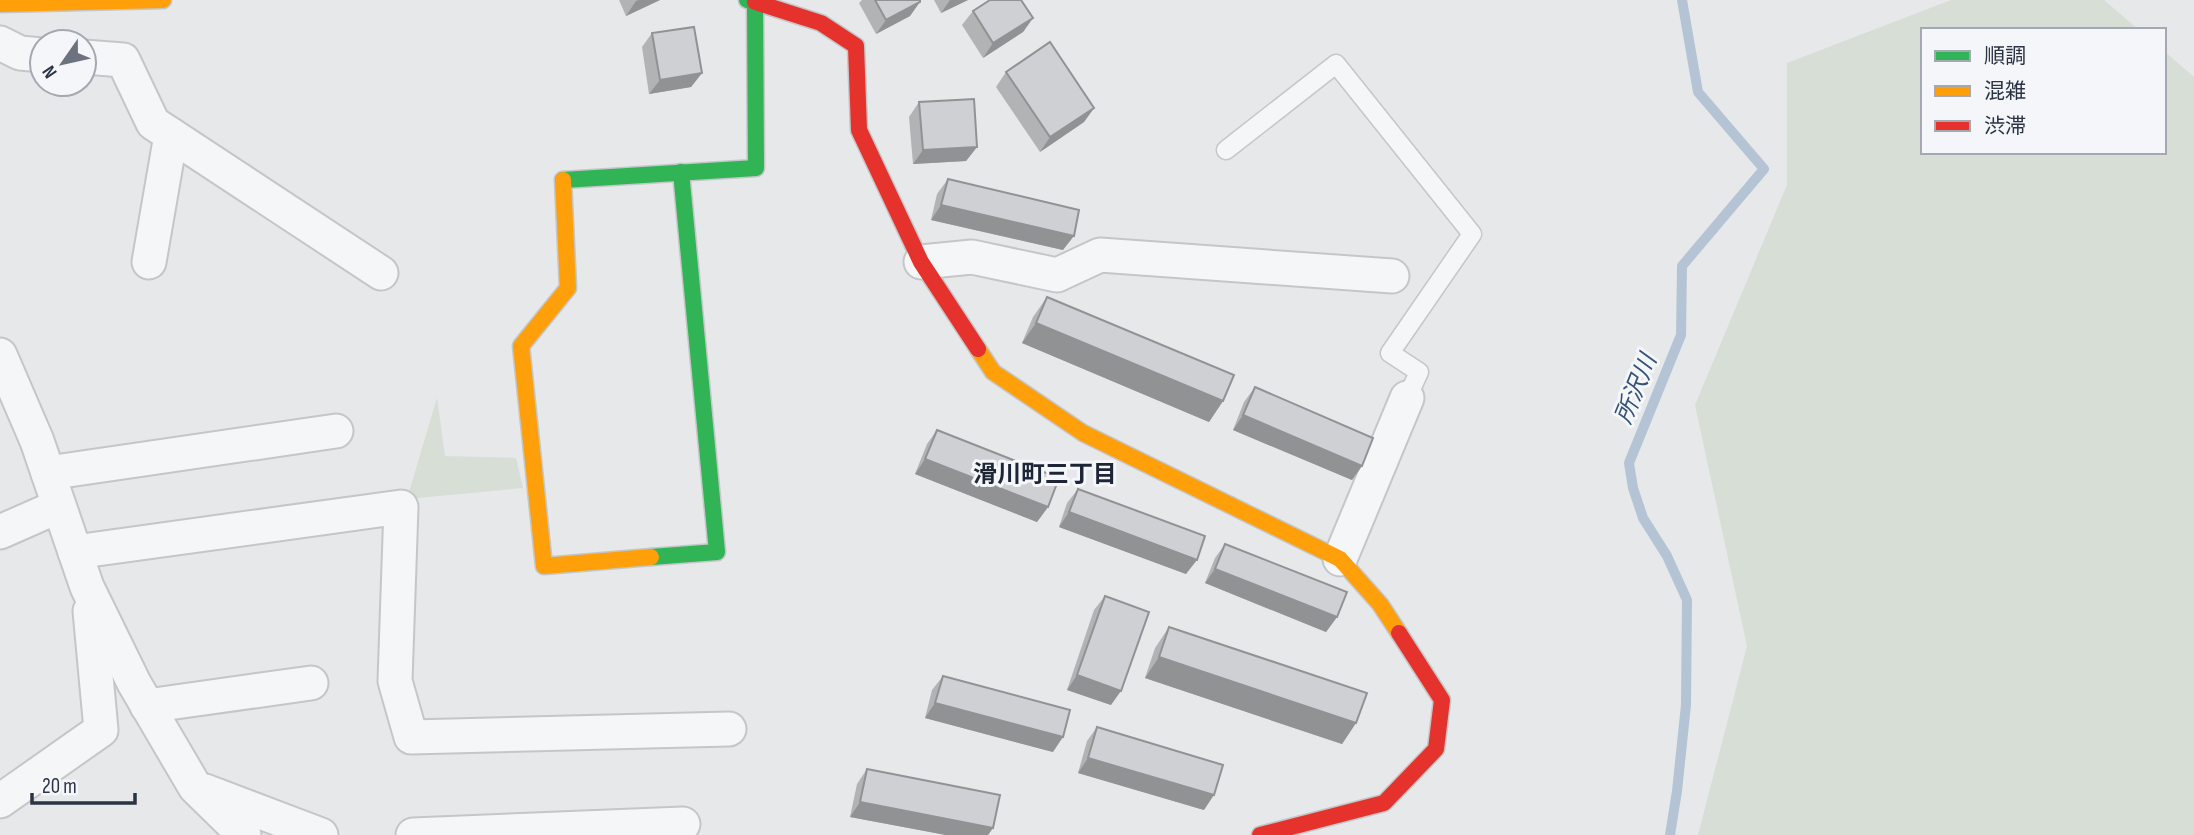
<svg xmlns="http://www.w3.org/2000/svg" width="2194" height="835" viewBox="0 0 2194 835" font-family="'Sofia Sans Condensed','Noto Sans JP',sans-serif">
<rect width="100%" height="100%" fill="#e6e8ea"/>
<!-- green -->
<g fill="#d6ded6">
<path d="M1951 0H2104L2139 30H1923V152H2164V51L2194 77V835H1698L1747 646 1695 405 1787 185V63Z"/>
<path d="M437 398 445 456 516 458 523 488 407 499Z"/>
</g>
<g fill="none" stroke-linecap="round" stroke-linejoin="round">
<!-- stream -->
<path stroke="#b4c4d5" stroke-width="10" d="M1670 835 1677 791 1686 705 1687 600 1667 556 1643 518 1633 488 1629 463 1681 335 1682 266 1764 169 1698 92 1682 0"/>
<defs>
<path id="lane" d="M1226 150 1336 64 1472 234 1390 353 1419 372 1407 398"/>
<g id="street">
<path d="M0 43 20 53 42 55"/>
<path d="M84 57 123 60 153 123 381 273"/>
<path d="M149 262 171 135"/>
<path d="M921 262 972 257 1057 275 1100 255 1392 276"/>
<path d="M0 355 37 441 87 587 134 683 195 787 244 835"/>
<path d="M48 473 336 431"/>
<path d="M0 532 59 506"/>
<path d="M75 552 401 507 395 681 411 737 729 729"/>
<path d="M1340 559 1407 398"/>
<path d="M147 706 311 683"/>
<path d="M205 791 321 835"/>
<path d="M0 801 101 730 90 611"/>
<path d="M413 835 683 824"/>
</g>
<g id="fast">
<path d="M563 180 756 168 755 2 747 0"/>
<path d="M651 557 717 552 681 172"/>
</g>
<g id="slow">
<path d="M0 4 163 0"/>
<path d="M563 180 568 288 521 346 544 566 651 557"/>
<path d="M978 349 993 372 1083 433 1340 559 1380 604 1399 633"/>
</g>
<g id="jam">
<path d="M755 2 821 23 856 46 859 130 921 262 978 349"/>
<path d="M1260 835 1384 803 1436 749 1442 700 1399 633"/>
</g>
</defs>
<!-- lane casing -->
<use href="#lane" stroke="#c4c6c8" stroke-width="21"/>
<!-- street casing -->
<use href="#street" stroke="#c4c6c8" stroke-width="37"/>
<!-- fast casing -->
<use href="#fast" stroke="#c4c6c8" stroke-width="19"/>
<!-- slow casing -->
<use href="#slow" stroke="#c4c6c8" stroke-width="19"/>
<!-- jam casing -->
<use href="#jam" stroke="#c4c6c8" stroke-width="19"/>
<!-- lane -->
<use href="#lane" stroke="#f5f6f7" stroke-width="18"/>
<!-- street -->
<use href="#street" stroke="#f5f6f7" stroke-width="33"/>
<!-- fast -->
<use href="#fast" stroke="#30b455" stroke-width="16"/>
<!-- slow -->
<use href="#slow" stroke="#ff9f0a" stroke-width="16"/>
<!-- jam -->
<use href="#jam" stroke="#e5322d" stroke-width="16"/>
</g>
<!-- wall -->
<g fill="#b1b3b5">
<path d="M619 0H660L626 16Z"/>
<path d="M862 0H920L910 16 876 34 859 3Z"/>
<path d="M934 0H968L941 13Z"/>
<path d="M973 11 1033 18 1023 32 983 58 962 25Z"/>
<path d="M652 33 702 73 691 87 649 94 642 47Z"/>
<path d="M1006 72 1094 108 1084 122 1040 152 996 87Z"/>
<path d="M919 102 977 147 966 161 913 164 909 117Z"/>
<path d="M948 179 1063 250 931 220 937 194Z"/>
<path d="M1047 297 1223 401 1209 422 1022 343 1033 317Z"/>
<path d="M1255 387 1362 466 1352 480 1233 430 1244 402Z"/>
<path d="M937 430 1048 507 1037 522 915 474 927 444Z"/>
<path d="M1078 489 1186 574 1059 527 1067 503Z"/>
<path d="M1225 544 1337 617 1326 632 1205 583 1215 558Z"/>
<path d="M1105 596 1111 705 1067 690 1094 610Z"/>
<path d="M1169 627 1356 723 1342 744 1145 678 1155 648Z"/>
<path d="M943 676 1053 752 925 718 932 690Z"/>
<path d="M1097 727 1204 810 1078 773 1087 741Z"/>
<path d="M867 769 993 828 988 835H946L850 817 857 784Z"/>
</g>
<!-- shaded-wall -->
<g fill="#909294">
<path d="M639 0H660L626 16 636 1Z"/>
<path d="M950 0H968L941 13Z"/>
<path d="M920 2 910 16 876 34 886 20Z"/>
<path d="M1033 18 1023 32 983 58 993 43Z"/>
<path d="M702 73 691 87 649 94 660 80Z"/>
<path d="M1094 108 1084 122 1040 152 1050 137Z"/>
<path d="M977 147 966 161 913 164 923 150Z"/>
<path d="M941 205 1074 236 1063 250 931 220Z"/>
<path d="M1036 323 1223 401 1209 422 1022 343Z"/>
<path d="M1243 415 1362 466 1352 480 1233 430Z"/>
<path d="M925 459 1048 507 1037 522 915 474Z"/>
<path d="M1069 512 1197 560 1186 574 1059 527Z"/>
<path d="M1215 569 1337 617 1326 632 1205 583Z"/>
<path d="M1159 657 1356 723 1342 744 1145 678Z"/>
<path d="M1077 675 1121 691 1111 705 1067 690Z"/>
<path d="M935 703 1063 737 1053 752 925 718Z"/>
<path d="M1088 758 1214 795 1204 810 1078 773Z"/>
<path d="M860 802 993 828 988 835H946L850 817Z"/>
</g>
<!-- building -->
<g fill="#ced0d3" stroke="#909294" stroke-width="2">
<path d="M875 0H920V2L886 20Z"/>
<path d="M990 0H1021L1033 18 993 43 973 11Z"/>
<path d="M694 27 702 73 660 80 652 33Z"/>
<path d="M1050 42 1094 108 1050 137 1006 72Z"/>
<path d="M974 99 977 147 923 150 919 102Z"/>
<path d="M948 179 1079 210 1074 236 941 205Z"/>
<path d="M1047 297 1234 375 1223 401 1036 323Z"/>
<path d="M1255 387 1373 438 1362 466 1243 415Z"/>
<path d="M937 430 1059 478 1048 507 925 459Z"/>
<path d="M1078 489 1205 536 1197 560 1069 512Z"/>
<path d="M1225 544 1347 592 1337 617 1215 569Z"/>
<path d="M1105 596 1149 612 1121 691 1077 675Z"/>
<path d="M1169 627 1367 693 1356 723 1159 657Z"/>
<path d="M943 676 1070 710 1063 737 935 703Z"/>
<path d="M1097 727 1223 765 1214 795 1088 758Z"/>
<path d="M867 769 1000 795 993 828 860 802Z"/>
</g>
<g text-anchor="middle" dominant-baseline="central" stroke-width="6" stroke-linejoin="round" paint-order="stroke">
<!-- water labels -->
<g font-size="24" font-style="italic" fill="#34527a" stroke="#f4f6f9">
<text transform="translate(1636 389) rotate(-68)">所沢川</text>
</g>
<!-- neighbourhood labels -->
<g font-size="24" font-weight="bold" fill="#1d2536" stroke="#f4f6f9">
<text x="1045" y="474">滑川町三丁目</text>
</g>
</g>
<!-- legend -->
<rect x="1921" y="28" width="245" height="126" fill="#f4f6f9" stroke="#a4a8b1" stroke-width="2"/>
<rect x="1935" y="51" width="35" height="10" fill="#30b455" stroke="#a4a8b1" stroke-width="2"/>
<text x="1984" y="63" font-size="21" fill="#2b3445">順調</text>
<rect x="1935" y="86" width="35" height="10" fill="#ff9f0a" stroke="#a4a8b1" stroke-width="2"/>
<text x="1984" y="98" font-size="21" fill="#2b3445">混雑</text>
<rect x="1935" y="121" width="35" height="10" fill="#e5322d" stroke="#a4a8b1" stroke-width="2"/>
<text x="1984" y="133" font-size="21" fill="#2b3445">渋滞</text>
<!-- north arrow -->
<g transform="translate(63 63) rotate(236)"><circle r="33" fill="#f4f6f9" stroke="#a4a8b1" stroke-width="2"/>
<path d="M0-5L12 26L0 18L-12 26Z" fill="#6c737f"/>
<text y="-10" font-size="19" font-weight="bold" text-anchor="middle" fill="#2b3445">N</text>
</g>
<!-- scale -->
<path d="M32 793v10h103v-10" fill="none" stroke="#2b3445" stroke-width="3.5"/>
<text x="42" y="793" font-size="21" fill="#2b3445" stroke="#f4f6f9" stroke-width="5" paint-order="stroke">20 m</text>
</svg>
